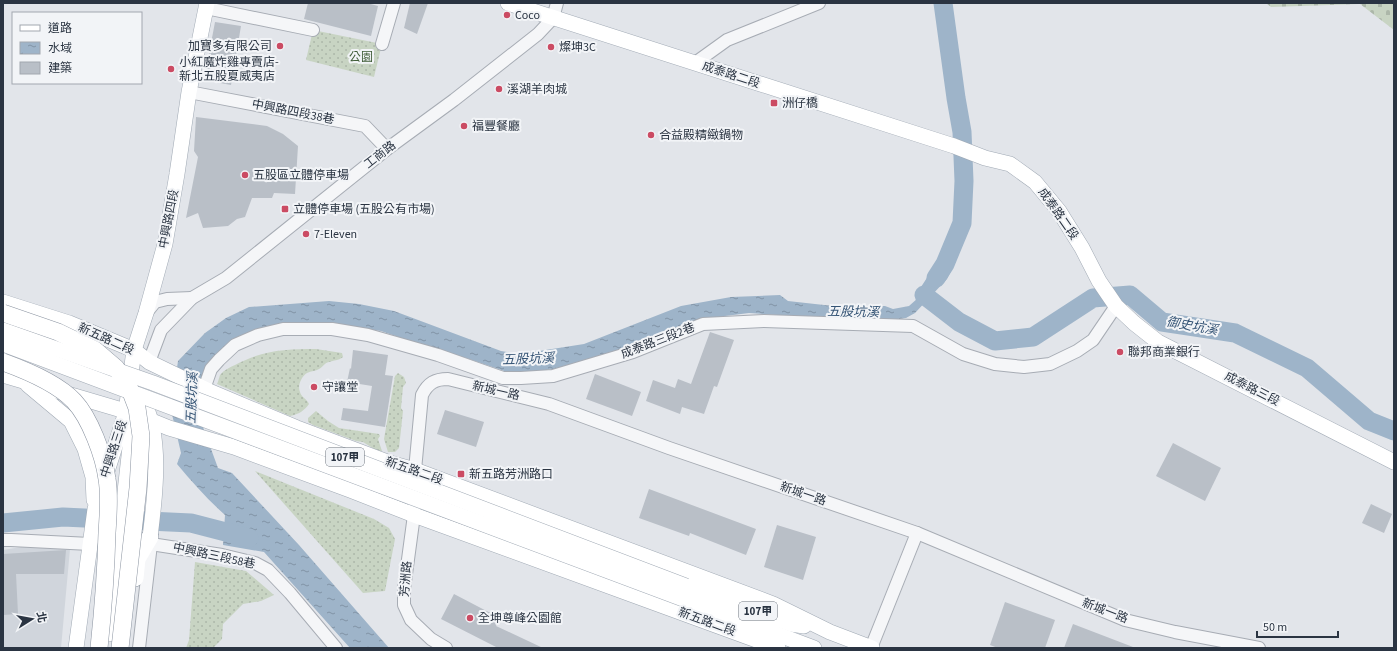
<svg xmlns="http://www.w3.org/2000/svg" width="1397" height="651" viewBox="0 0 1397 651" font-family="'Source Sans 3','Noto Sans TC',sans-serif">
<defs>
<pattern id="grass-dots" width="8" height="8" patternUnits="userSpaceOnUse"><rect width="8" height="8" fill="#c8d4c3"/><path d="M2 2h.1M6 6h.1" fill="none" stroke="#acb7a9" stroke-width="1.8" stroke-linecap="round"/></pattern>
<pattern id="cemetery-stones" width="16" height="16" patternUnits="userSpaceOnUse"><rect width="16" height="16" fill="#c8d4c3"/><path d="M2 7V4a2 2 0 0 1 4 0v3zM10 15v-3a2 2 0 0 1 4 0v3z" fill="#acb7a9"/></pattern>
<pattern id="water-ripples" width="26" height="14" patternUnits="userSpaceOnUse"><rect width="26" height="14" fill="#9eb4c9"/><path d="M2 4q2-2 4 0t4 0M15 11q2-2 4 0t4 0" fill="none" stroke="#8193a5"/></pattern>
</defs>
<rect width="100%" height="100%" fill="#e2e5ea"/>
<!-- built -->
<path fill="#d0d5dc" d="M21 547 70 549 61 648H3V550Z"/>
<!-- grass -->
<g fill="url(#grass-dots)">
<path d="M313 30 382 44 374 77 306 60Z"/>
<path d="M316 349 342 353 343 357C338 361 334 360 329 362 324 363 323 367 319 369 316 371 311 371 307 373 302 376 297 385 300 392 301 397 307 399 309 404 304 411 299 414 290 416L217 384C218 382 219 378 220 375 224 370 230 367 235 365 263 350 286 349 316 349Z"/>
<path d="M398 373 404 377 406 383 403 387 401 408 403 411 399 448 395 452H388L384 439 395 376Z"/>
<path d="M316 411 328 421 339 428 379 434 380 436 378 439 382 451 379 452 363 442 356 441 313 425 308 422V418Z"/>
<path d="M255 471 374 519 389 528 395 539 385 591 363 593Z"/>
<path d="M195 562 246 571 274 595 261 601 243 604 223 624 222 639 213 648H186L189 640Z"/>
</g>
<!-- cemetery -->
<path fill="url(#cemetery-stones)" d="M1266 3H1394V30L1360 4 1271 7Z"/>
<!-- water -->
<path fill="url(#water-ripples)" d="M943 253 956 261 947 279 915 313 906 318 886 321 808 317 749 313 725 316 671 329 614 352 571 366 540 371 510 373 466 358 430 348 381 331 337 325 226 346 215 355 205 370 201 388 200 419 218 468 232 473 299 545 389 648H350L264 552 223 545 225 515C207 499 192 482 177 464L181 453 171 410 178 361 205 333 226 318 249 307 329 301 359 304 394 311 501 351 520 354 584 344 681 306 731 297 780 295 788 301 833 306H885L893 309 909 306 918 298 921 287Z"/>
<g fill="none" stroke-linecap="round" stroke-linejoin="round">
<!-- river -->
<g stroke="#9eb4c9" stroke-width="19">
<path d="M936 278 945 264 962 223 964 181 962 132 956 98 943 3"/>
<path d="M924 295 959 322 995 341 1033 337 1093 298 1130 295 1162 322 1235 333 1307 368 1369 421 1394 431"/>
<path d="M3 523 63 517 191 523 249 538"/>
</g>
</g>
<!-- building -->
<g fill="#b9bfc7">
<path d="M308 3H367L378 6 371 36 304 19Z"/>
<path d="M410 3H428L417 34 404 28Z"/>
<path d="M215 22 241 26 231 85 204 80Z"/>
<path d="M196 117 267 126 283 134 298 146 295 194 274 193 272 198H252L245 217 237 219 228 226 203 228 198 213 186 218 198 157 194 151Z"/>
<path d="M710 332 734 340 717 387 714 386 704 414 682 407 680 414 646 401 653 380 675 388 678 379 691 384Z"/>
<path d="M353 350 388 355 385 375 393 376 385 427 341 420 343 408 368 411 372 386 347 382 350 368 351 369Z"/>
<path d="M595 374 641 392 632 416 586 399Z"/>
<path d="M445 410 484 422 476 447 437 434Z"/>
<path d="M1173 443 1221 468 1205 501 1156 476Z"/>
<path d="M649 489 756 529 746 555 690 533 689 536 639 518Z"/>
<path d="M1371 504 1392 514 1384 533 1362 523Z"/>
<path d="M777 525 816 537 803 580 764 567Z"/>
<path d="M66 550 64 574H16L18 614 3 615V554Z"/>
<path d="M454 594 500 618 496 626 543 648H498L441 619Z"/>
<path d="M1005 602 1055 620 1045 648H998L990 645Z"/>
<path d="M1073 624 1133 647V648H1064Z"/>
</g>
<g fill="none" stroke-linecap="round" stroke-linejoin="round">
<defs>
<g id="minor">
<path d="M206 8 313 30"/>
<path d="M382 44 394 3"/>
<path d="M695 63 727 40 819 3"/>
<path d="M189 92 365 126 387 149"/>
<path d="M147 312 155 302 167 299 192 298"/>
<path d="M149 362 161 330 192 298 226 278 387 149 454 100 538 34 553 18 557 3"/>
<path d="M204 389 211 369 219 360 235 345 258 335 283 329H332L368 335 438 355 503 378H521L553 376 633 352 703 324 764 321 913 326 963 354 995 364 1024 367 1050 364 1077 351 1093 340 1116 306"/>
<path d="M3 540H11L90 544"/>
<path d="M151 544 222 555 255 563 268 570 290 593 336 648"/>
<path d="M139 648 151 544 150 538"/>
<path d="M446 648 431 639 411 620 404 605V589L414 515 415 470 422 395C428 383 435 379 448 379L549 404 669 448 917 533 1125 620 1175 632 1259 648"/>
<path d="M871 648 917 533"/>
</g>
<g id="major">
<path d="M508 3 954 146 985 158 1010 164 1035 182 1059 211 1082 248 1099 281 1116 306 1134 323 1158 342 1394 462"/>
<path d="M3 302 69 323 134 350 149 362 211 392 297 428 390 463 415 470 773 604 830 632 872 648"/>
<path d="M3 375 132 413 169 428 234 447 350 490 414 515 778 648"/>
<path d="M28 385 71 421 85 449 93 477 94 500"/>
<path d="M142 399C163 434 155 498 150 537"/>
<path d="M686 586 791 624 804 626"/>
<path d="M683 599 814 648"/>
<path d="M109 634 130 447 126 417"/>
<path d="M76 648 95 509 126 412 134 350 146 313 165 244 177 174 189 92 207 3"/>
</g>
<path id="highway" d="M135 578 137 559 150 537"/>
</defs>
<!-- minor casing -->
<use href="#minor" stroke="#a7acb4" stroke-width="14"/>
<!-- major casing -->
<use href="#major" stroke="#a1aab5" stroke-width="16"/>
<!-- highway casing -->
<use href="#highway" stroke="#8a93a0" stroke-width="18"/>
<!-- minor -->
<use href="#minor" stroke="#f5f6f8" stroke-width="12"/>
<!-- major -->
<use href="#major" stroke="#fff" stroke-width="15"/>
<!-- highway -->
<use href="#highway" stroke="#fff" stroke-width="17"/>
<defs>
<g id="major-bridge">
<path d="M3 330 153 383 686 586"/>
<path d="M3 344 683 599"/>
</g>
<g id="highway-bridge">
<path d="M3 313 58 332 95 350 116 368 129 387 137 408 141 436 138 488 120 648"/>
<path d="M3 362C25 370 58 384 74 401 90 418 104 456 107 479 110 496 108 516 107 533 106 572 103 610 99 648"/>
</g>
</defs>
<!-- major-bridge casing -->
<use href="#major-bridge" stroke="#a1aab5" stroke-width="16" stroke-linecap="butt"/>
<!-- highway-bridge casing -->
<use href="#highway-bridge" stroke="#8a93a0" stroke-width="18" stroke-linecap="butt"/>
<!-- major-bridge -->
<use href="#major-bridge" stroke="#fff" stroke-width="15"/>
<!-- highway-bridge -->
<use href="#highway-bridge" stroke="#fff" stroke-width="17"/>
</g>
<!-- markers -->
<g fill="#cb4b63" stroke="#f2f4f7" stroke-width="1.5">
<circle cx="507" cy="15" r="4"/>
<circle cx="280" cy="46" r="4"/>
<circle cx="551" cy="47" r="4"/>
<circle cx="171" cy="69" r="4"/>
<circle cx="499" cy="89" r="4"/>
<rect x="770" y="99" width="8" height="8" rx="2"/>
<circle cx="464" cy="126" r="4"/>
<circle cx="651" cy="135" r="4"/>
<circle cx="245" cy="175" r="4"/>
<rect x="281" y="205" width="8" height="8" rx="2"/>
<circle cx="306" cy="234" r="4"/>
<circle cx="1120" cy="352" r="4"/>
<circle cx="314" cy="387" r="4"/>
<rect x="457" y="470" width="8" height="8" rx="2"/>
<circle cx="470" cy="618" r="4"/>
</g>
<g text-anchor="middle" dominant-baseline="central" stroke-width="4" stroke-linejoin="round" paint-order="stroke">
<!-- shield labels -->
<g fill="#f2f4f7" stroke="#666e78" stroke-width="1">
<rect x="326" y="448" width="38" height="18" rx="3"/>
<rect x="739" y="602" width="38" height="18" rx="3"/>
</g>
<g font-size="11" font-weight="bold" fill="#2a3442">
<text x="345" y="457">107甲</text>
<text x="758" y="611">107甲</text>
</g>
<!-- poi labels -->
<g font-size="12" fill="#2a3442" stroke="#f2f4f7" text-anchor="start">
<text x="515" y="15">Coco</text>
<text x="272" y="46" text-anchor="end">加寶多有限公司</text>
<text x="559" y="47">燦坤3C</text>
<text x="179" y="62">小紅魔炸雞專賣店-<tspan x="179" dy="14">新北五股夏威夷店</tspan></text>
<text x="507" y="89">溪湖羊肉城</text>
<text x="782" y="103">洲仔橋</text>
<text x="472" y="126">福豐餐廳</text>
<text x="659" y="135">合益殿精緻鍋物</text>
<text x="253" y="175">五股區立體停車場</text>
<text x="293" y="209">立體停車場 (五股公有市場)</text>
<text x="314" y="234">7-Eleven</text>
<text x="1128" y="352">聯邦商業銀行</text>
<text x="322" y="387">守讓堂</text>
<text x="469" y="474">新五路芳洲路口</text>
<text x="478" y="618">全坤尊峰公園館</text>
</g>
<!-- park labels -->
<g font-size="12" fill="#405d38" stroke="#f2f4f7">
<text x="361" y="57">公園</text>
</g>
<!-- street labels -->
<g font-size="12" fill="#2a3442" stroke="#f2f4f7">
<text transform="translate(731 75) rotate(18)">成泰路二段</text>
<text transform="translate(293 112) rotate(11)">中興路四段38巷</text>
<text transform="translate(380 155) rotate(-38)">工商路</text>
<text transform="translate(1058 214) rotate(55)">成泰路二段</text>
<text transform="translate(169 219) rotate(-79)">中興路四段</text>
<text transform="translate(106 339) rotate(24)">新五路二段</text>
<text transform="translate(658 341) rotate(-21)">成泰路三段2巷</text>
<text transform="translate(1252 389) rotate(27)">成泰路三段</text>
<text transform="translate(496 391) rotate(13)">新城一路</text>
<text transform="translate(114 449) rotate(-72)">中興路三段</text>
<text transform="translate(414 471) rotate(19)">新五路二段</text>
<text transform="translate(803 494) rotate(19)">新城一路</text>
<text transform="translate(214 556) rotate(12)">中興路三段58巷</text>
<text transform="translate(406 579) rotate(-85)">芳洲路</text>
<text transform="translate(1105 611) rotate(21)">新城一路</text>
<text transform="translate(707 622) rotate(20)">新五路二段</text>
</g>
<!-- water labels -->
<g font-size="13" font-style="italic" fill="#355475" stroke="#f2f4f7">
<text transform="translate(853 312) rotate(1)">五股坑溪</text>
<text transform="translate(1192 326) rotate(10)">御史坑溪</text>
<text transform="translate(528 359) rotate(-2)">五股坑溪</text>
<text transform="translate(192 398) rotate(-88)">五股坑溪</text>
</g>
</g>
<!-- border -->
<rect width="1397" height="651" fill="none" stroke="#2a3442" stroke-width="8"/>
<!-- legend -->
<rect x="12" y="12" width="130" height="72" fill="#f2f4f7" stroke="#a2a7af"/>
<rect x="20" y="25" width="20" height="6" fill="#ffffff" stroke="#a2a7af"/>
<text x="48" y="32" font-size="12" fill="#2a3442">道路</text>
<rect x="20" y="42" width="20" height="12" fill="url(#water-ripples)" stroke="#a2a7af"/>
<text x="48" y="52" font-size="12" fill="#2a3442">水域</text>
<rect x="20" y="62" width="20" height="12" fill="#b9bfc7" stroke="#a2a7af"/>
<text x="48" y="72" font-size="12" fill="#2a3442">建築</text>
<!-- north arrow -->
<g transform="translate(32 619) rotate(79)" stroke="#f2f4f7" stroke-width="3" paint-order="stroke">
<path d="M0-3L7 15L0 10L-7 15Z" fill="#2a3442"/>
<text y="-6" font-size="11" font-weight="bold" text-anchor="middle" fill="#2a3442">北</text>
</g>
<!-- scale -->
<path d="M1257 631v6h81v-6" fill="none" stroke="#2a3442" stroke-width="2"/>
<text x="1263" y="631" font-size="12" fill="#2a3442" stroke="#f2f4f7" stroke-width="3" paint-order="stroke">50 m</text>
</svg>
